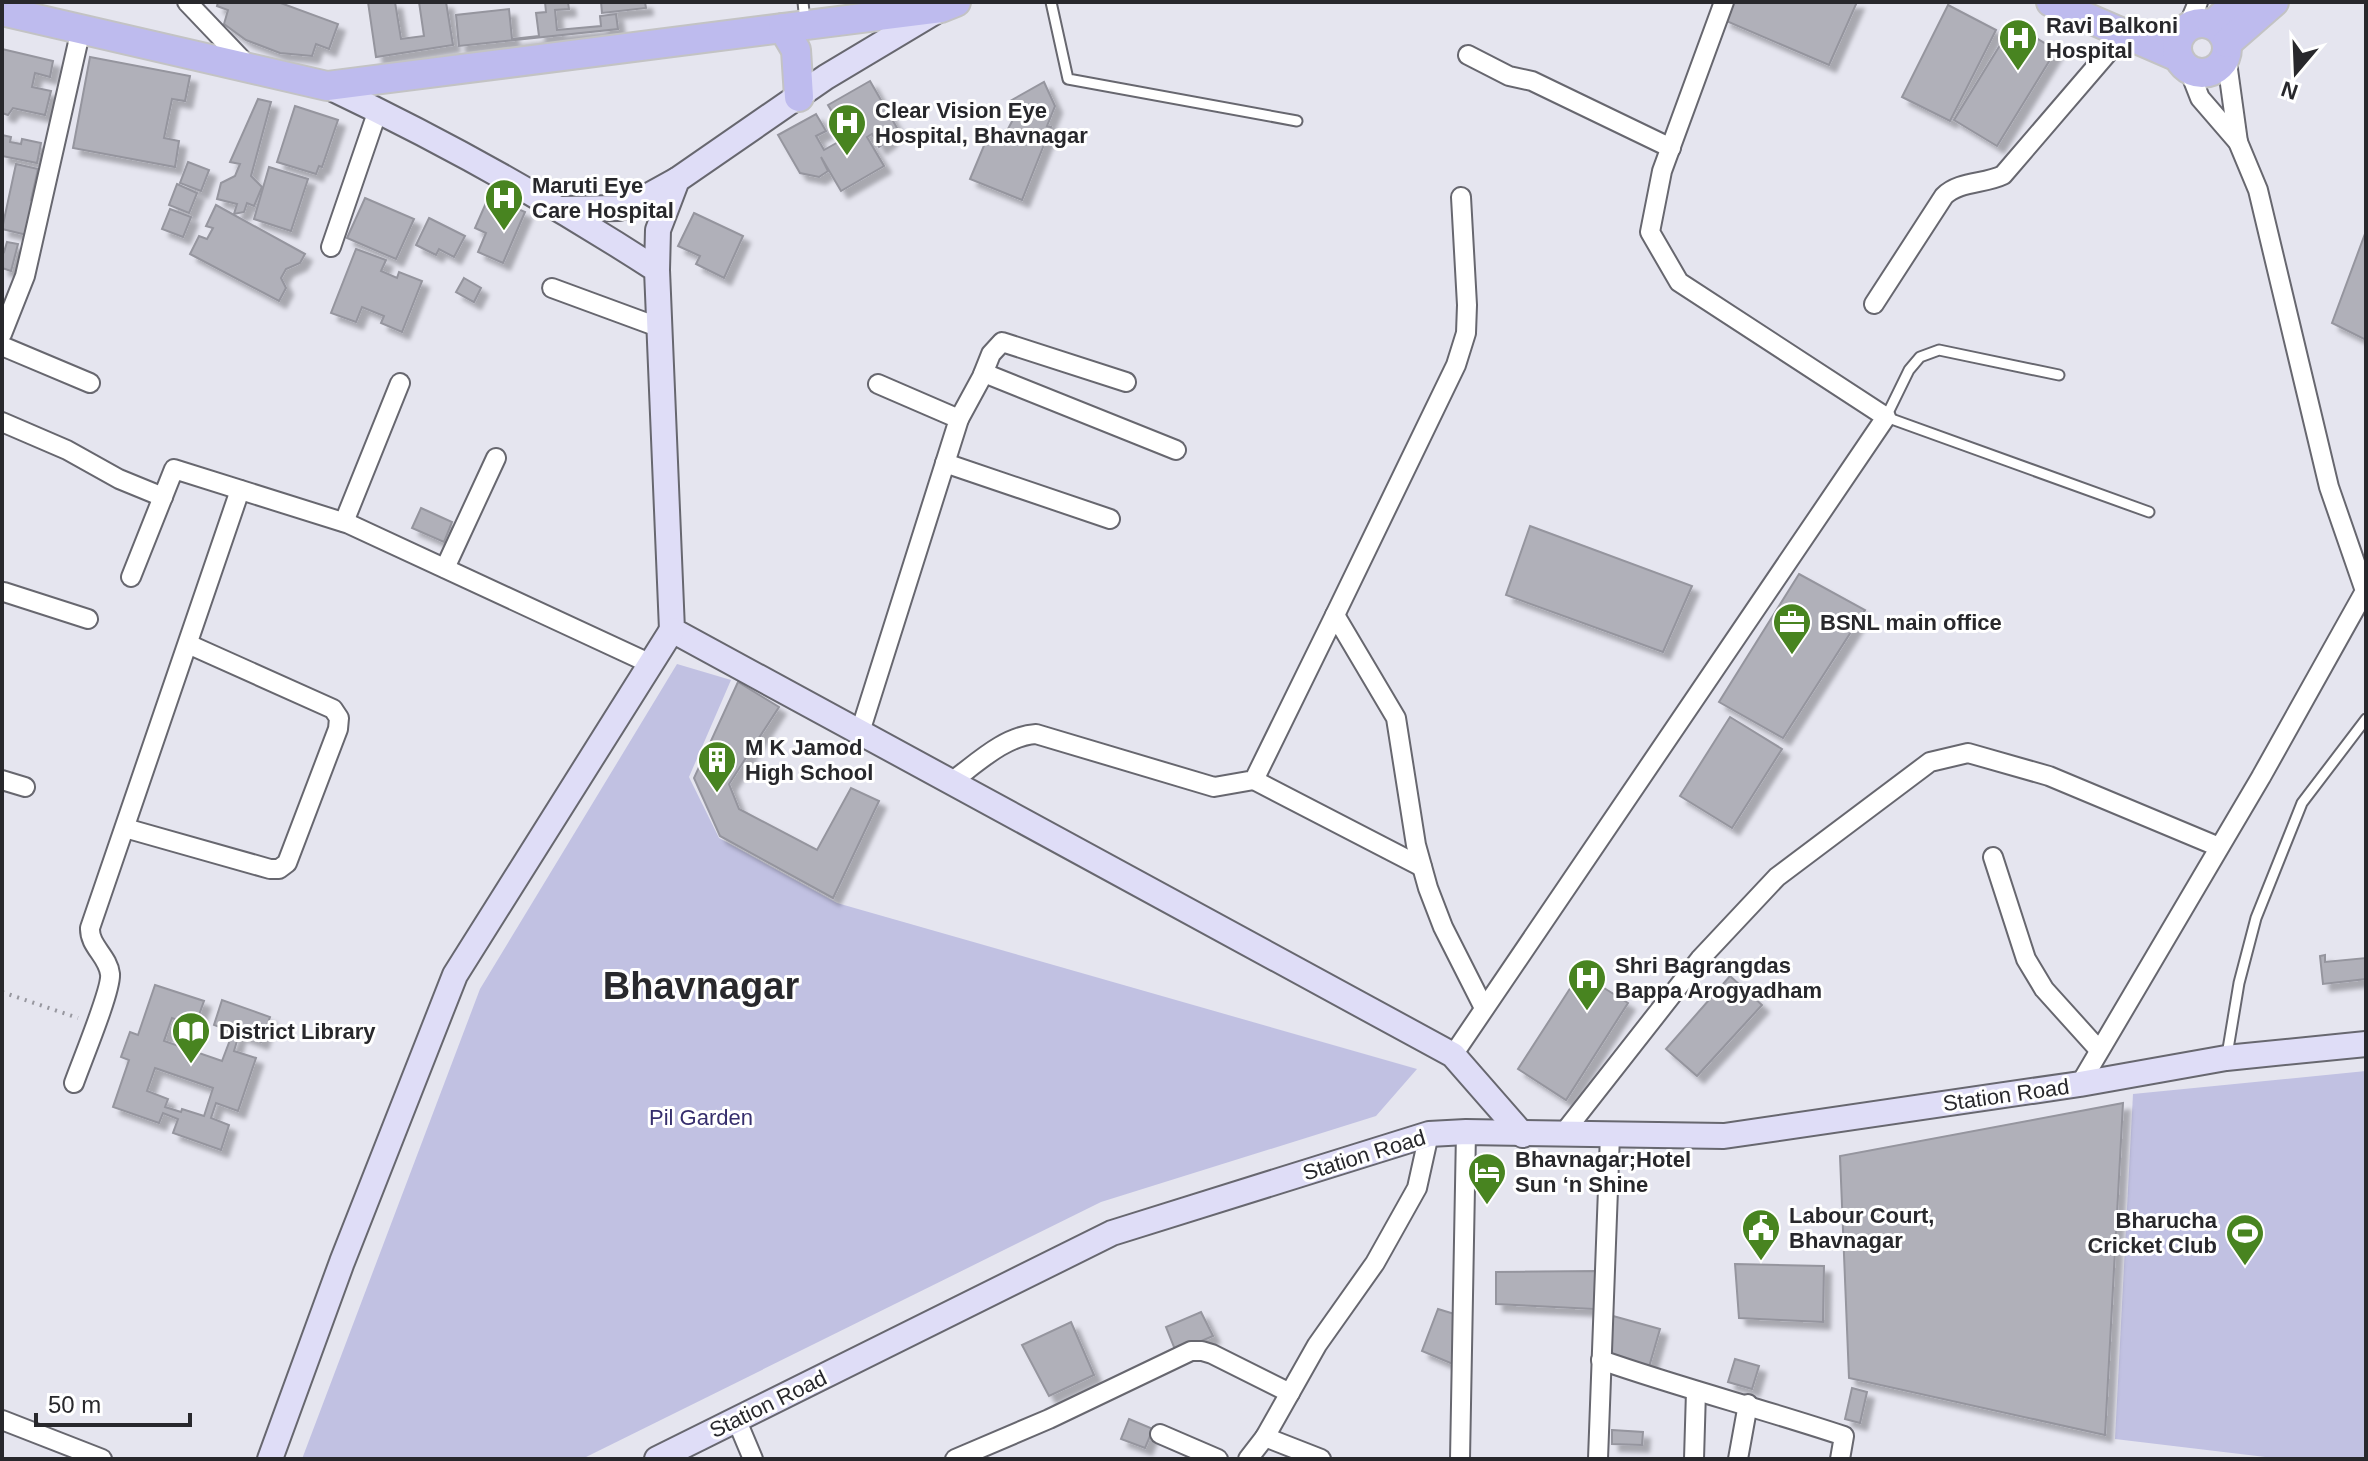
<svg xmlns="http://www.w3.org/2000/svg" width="2368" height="1461" viewBox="0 0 2368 1461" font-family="Arial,sans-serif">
<defs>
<filter id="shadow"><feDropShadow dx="7" dy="7" stdDeviation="2" flood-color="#0004"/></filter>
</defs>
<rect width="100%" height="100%" fill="#e5e5ef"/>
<!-- green -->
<g fill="#c1c1e2">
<path d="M677 664 731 680 689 777 719 838 837 903 1417 1069 1376 1116 1101 1202 582 1459H302L480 989Z"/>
<path d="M2366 1071V1459H2282L2115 1439 2133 1094Z"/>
</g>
<!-- building -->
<g fill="#b0b0b9" stroke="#95959e" stroke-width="2" fill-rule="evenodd" filter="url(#shadow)">
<path d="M218 2H278L338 24 329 49 316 44 312 56 280 53 246 40 224 24 228 10 217 6Z"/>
<path d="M368 2H395L401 39 424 36 419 2H446L453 45 376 57Z"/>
<path d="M545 2H568L569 9 555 10 557 30 601 26 600 16 616 14 618 29 459 46 456 15 509 9 512 39 539 36 536 13 546 12Z"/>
<path d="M601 2H645L646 8 602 13Z"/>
<path d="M1731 2H1857L1829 65 1724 20Z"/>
<path d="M1948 5 1996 30 1950 121 1902 97Z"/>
<path d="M2013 24 2056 50 1997 146 1954 120Z"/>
<path d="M2 49 53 61 50 77 35 73 32 87 51 91 45 115 13 108 8 115 2 113Z"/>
<path d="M90 57 190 76 185 101 172 99 164 138 179 141 175 167 73 148Z"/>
<path d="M870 81 897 128 888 141 879 147 872 134 867 137 884 166 841 191 821 157 828 171 819 177 800 173 778 135 816 114 826 131 816 136 824 150 847 137 828 105Z"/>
<path d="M1044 82 1055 106 1047 126 1051 127 1022 200 970 179 988 136 1001 142 1017 112 1010 101Z"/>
<path d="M258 99 271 102 251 176 262 187 254 206 247 203 244 212 234 214 237 204 217 199 221 183 235 176 240 164 230 162Z"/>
<path d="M295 106 338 120 322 167 319 166 316 174 277 162Z"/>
<path d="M2 135 11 137 10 142 21 144 22 139 41 143 37 163 2 156Z"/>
<path d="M188 162 209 170 201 191 180 183Z"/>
<path d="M16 164 38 169 31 200 37 201 27 235 2 229Z"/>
<path d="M269 167 308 179 291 231 254 219Z"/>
<path d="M177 184 197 193 189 213 169 205Z"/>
<path d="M489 196 525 212 503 263 478 252 486 233 475 228Z"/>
<path d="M365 198 414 219 396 259 347 238Z"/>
<path d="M216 205 305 254 300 263 286 269 281 278 286 288 279 301 190 254 199 236 207 239 213 228 206 226Z"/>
<path d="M170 209 191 217 183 237 162 229Z"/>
<path d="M694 213 743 236 724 278 696 264 700 256 678 246Z"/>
<path d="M429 218 465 236 454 257 439 249 436 255 416 245Z"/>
<path d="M2366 231V340L2332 323Z"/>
<path d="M7 242 18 244 11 271 2 268V251L4 252Z"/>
<path d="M356 249 386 260 381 271 397 278 399 272 422 281 402 332 381 323 384 316 362 307 356 322 331 313Z"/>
<path d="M464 278 481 288 474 302 456 292Z"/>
<path d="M421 508 452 522 444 542 412 528Z"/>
<path d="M1530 526 1692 586 1663 652 1506 595Z"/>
<path d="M1799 574 1865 610 1783 738 1719 702Z"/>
<path d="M738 682 779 707 729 784 739 809 817 850 851 788 879 801 833 898 720 836 694 778Z"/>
<path d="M1730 717 1782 749 1732 828 1680 796Z"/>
<path d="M2325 955V962L2366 958V979L2323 984 2320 956Z"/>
<path d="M1580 973 1628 1003 1566 1100 1518 1069Z"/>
<path d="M1730 976 1762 1005 1697 1076 1666 1049Z"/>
<path d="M155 985 204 1001 195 1026 172 1018 164 1041 222 1061 233 1032 214 1025 222 1000 270 1017 261 1042 239 1034 234 1051 256 1058 238 1111 216 1103 211 1118 229 1125 221 1150 173 1133 178 1119 163 1113 159 1123 113 1107 129 1060 121 1057 130 1032 138 1035ZM155 1068 213 1088 204 1116 182 1109 181 1112 165 1107 168 1099 147 1091Z"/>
<path d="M2123 1103 2105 1435 1849 1378 1840 1156Z"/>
<path d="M1735 1264 1824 1266 1823 1322 1739 1318Z"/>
<path d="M1596 1271 1594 1309 1496 1304V1272Z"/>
<path d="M1438 1309 1461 1316 1460 1367 1422 1351Z"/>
<path d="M1201 1312 1213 1336 1176 1352 1166 1327Z"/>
<path d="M1613 1316 1660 1329 1649 1367 1603 1354Z"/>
<path d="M1071 1322 1094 1375 1049 1396 1022 1345Z"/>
<path d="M1735 1359 1759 1366 1752 1389 1728 1382Z"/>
<path d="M1852 1388 1867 1392 1860 1423 1845 1419Z"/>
<path d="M1129 1419 1153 1429 1145 1448 1121 1439Z"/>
<path d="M1612 1430 1643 1432 1642 1445 1612 1444Z"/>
</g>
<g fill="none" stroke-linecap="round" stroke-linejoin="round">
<defs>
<g id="lane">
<path d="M803 2 805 22"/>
<path d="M1051 2 1068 79 1297 121"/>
<path d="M2059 375 1939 350 1920 357 1909 370 1886 417 2149 512"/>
<path d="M2227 1055 2239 983 2256 918 2302 803 2366 719"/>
</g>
<g id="street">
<path d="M187 2 249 67"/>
<path d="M2188 26 2198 2"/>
<path d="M1468 55 1509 76 1532 81 1671 148"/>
<path d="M2226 55 2238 142"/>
<path d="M331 247 378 110"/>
<path d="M552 288 658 327"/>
<path d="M1874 304 1944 196C1959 181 1985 184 2003 175L2124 34"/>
<path d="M2 334 25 276 81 29"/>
<path d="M2 346 90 383"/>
<path d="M983 374 991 354 1002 342 1126 382"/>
<path d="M959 419 984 373 1176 450"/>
<path d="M2 422 67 450 119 479 163 497"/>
<path d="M945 463 1110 519"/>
<path d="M344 522 400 383"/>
<path d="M445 568 496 458"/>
<path d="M131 577 174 469 349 524 651 664"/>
<path d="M4 592 88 619"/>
<path d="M1335 615 1456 365 1466 333 1467 305 1461 197"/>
<path d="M860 732 959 419 878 384"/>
<path d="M2 780 25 787"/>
<path d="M1254 780 1422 867"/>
<path d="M951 782C976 764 1004 736 1036 734L1214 787 1254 780 1335 615 1396 718 1416 845 1428 888 1443 927 1484 1008"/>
<path d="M125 828 270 869H279L287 863 338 729 339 718 333 709 188 644"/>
<path d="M1993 857 2026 959 2044 989 2099 1050"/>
<path d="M1453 1055 1886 417 1679 282 1650 232 1662 171 1724 2"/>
<path d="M74 1083C81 1063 112 989 110 974 108 956 89 946 90 928L240 490"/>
<path d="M2080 1084 2261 777 2365 591 2329 487 2258 190 2238 142 2200 98 2189 70"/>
<path d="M1562 1135 1700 959 1777 877 1930 762 1968 753 2049 776 2219 847"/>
<path d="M1601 1360C1681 1388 1763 1409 1844 1436L1840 1459"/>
<path d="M2 1420 102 1459"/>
<path d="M737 1421 753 1459"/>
<path d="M1160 1434 1218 1459"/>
<path d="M955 1459 1049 1419 1191 1351H1202L1212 1354 1290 1393"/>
<path d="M1248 1459 1265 1437"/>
<path d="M1321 1459 1265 1437 1317 1345 1375 1263 1417 1188 1429 1134"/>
<path d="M1460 1459 1466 1132"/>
<path d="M1598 1459 1610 1135"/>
<path d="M1694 1459 1696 1391"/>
<path d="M1738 1459 1748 1404"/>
</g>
<g id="secondary">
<path d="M327 86C441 140 552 202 657 270L672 630 1453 1055 1523 1135"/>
<path d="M562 209 619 208 639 201 677 180"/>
<path d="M657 270 658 230 677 180 826 77 938 10"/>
<path d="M270 1459 342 1262 455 975 672 630"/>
<path d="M657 1459 1112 1233 1429 1134 1466 1132 1724 1136 2080 1084 2226 1058 2366 1044"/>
</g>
<g id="primary">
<path d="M2051 2 2178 57"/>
<path d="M2 11 327 86 941 8 956 2"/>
<circle cx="2202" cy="48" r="25"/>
<path d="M2212 25 2238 2"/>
<path d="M783 28 796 50 799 97"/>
<path d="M2227 43 2274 2"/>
</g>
</defs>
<!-- lane casing -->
<use href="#lane" stroke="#67676f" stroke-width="13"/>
<!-- street casing -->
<use href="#street" stroke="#67676f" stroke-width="22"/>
<!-- secondary casing -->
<use href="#secondary" stroke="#67676f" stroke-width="28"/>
<!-- primary casing -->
<use href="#primary" stroke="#c3c3c4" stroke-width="32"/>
<!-- path -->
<path stroke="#97979f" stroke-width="4" stroke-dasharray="2 6" stroke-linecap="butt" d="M2 992 78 1018"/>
<!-- lane -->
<use href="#lane" stroke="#fff" stroke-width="9"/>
<!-- street -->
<use href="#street" stroke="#fff" stroke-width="18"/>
<!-- secondary -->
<use href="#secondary" stroke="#dfddf7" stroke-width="24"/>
<!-- primary -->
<use href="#primary" stroke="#bebbee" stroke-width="28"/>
</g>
<!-- icons -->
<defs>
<symbol id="hospital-pin" viewBox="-11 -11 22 30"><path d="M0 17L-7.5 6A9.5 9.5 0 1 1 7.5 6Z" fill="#488420" stroke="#fff"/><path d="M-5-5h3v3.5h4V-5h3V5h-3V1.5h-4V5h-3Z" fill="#fff"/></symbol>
<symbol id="office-pin" viewBox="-11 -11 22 30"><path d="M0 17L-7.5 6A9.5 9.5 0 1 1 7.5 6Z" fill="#488420" stroke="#fff"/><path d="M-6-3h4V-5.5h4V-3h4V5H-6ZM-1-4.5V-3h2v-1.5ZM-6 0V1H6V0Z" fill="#fff"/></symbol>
<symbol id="building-pin" viewBox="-11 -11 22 30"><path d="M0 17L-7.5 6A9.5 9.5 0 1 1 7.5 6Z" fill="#488420" stroke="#fff"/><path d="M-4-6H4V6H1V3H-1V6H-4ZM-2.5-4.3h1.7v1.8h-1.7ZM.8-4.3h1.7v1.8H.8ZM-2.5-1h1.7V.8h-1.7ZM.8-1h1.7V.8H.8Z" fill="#fff"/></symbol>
<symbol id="library-pin" viewBox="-11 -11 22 30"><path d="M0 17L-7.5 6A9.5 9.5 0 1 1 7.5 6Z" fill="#488420" stroke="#fff"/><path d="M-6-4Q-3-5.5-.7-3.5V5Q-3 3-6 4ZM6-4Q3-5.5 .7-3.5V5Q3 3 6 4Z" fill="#fff"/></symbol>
<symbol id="hotel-pin" viewBox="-11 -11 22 30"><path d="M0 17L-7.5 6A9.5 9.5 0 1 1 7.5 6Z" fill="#488420" stroke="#fff"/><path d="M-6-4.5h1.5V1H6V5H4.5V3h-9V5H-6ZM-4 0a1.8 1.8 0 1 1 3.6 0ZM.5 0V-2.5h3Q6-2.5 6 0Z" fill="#fff"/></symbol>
<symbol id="civic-pin" viewBox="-11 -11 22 30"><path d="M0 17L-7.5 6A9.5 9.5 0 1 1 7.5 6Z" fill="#488420" stroke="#fff"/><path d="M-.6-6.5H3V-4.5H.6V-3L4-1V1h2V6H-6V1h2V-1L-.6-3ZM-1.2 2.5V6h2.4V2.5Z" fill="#fff"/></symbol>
<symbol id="stadium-pin" viewBox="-11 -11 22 30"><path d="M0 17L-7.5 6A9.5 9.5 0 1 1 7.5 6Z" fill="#488420" stroke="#fff"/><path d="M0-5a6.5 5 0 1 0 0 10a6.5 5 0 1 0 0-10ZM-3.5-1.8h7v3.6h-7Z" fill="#fff"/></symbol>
</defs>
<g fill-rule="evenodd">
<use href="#hospital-pin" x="1996" y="16" width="44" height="60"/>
<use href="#hospital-pin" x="825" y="101" width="44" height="60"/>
<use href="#hospital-pin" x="482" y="176" width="44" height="60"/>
<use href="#office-pin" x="1770" y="600" width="44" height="60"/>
<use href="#building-pin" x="695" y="738" width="44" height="60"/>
<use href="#hospital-pin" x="1565" y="956" width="44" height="60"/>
<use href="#library-pin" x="169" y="1009" width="44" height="60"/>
<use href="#hotel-pin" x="1465" y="1150" width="44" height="60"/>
<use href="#civic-pin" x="1739" y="1206" width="44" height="60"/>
<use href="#stadium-pin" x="2223" y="1211" width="44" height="60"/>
</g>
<g text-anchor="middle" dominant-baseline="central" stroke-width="6" stroke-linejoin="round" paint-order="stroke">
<!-- poi labels -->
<g font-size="22" font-weight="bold" fill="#28282c" stroke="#fff" text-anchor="start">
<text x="2046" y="25">Ravi Balkoni<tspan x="2046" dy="25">Hospital</tspan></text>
<text x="875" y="110">Clear Vision Eye<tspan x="875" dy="25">Hospital, Bhavnagar</tspan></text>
<text x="532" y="185">Maruti Eye<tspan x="532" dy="25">Care Hospital</tspan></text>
<text x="1820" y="622">BSNL main office</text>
<text x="745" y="747">M K Jamod<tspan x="745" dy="25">High School</tspan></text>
<text x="1615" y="965">Shri Bagrangdas<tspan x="1615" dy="25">Bappa Arogyadham</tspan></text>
<text x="219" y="1031">District Library</text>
<text x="1515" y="1159">Bhavnagar;Hotel<tspan x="1515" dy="25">Sun ‘n Shine</tspan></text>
<text x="1789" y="1215">Labour Court,<tspan x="1789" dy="25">Bhavnagar</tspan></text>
<text x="2217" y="1220" text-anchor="end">Bharucha<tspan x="2217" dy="25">Cricket Club</tspan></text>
</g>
<!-- street labels -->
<g font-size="22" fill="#28282c" stroke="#fff">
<text transform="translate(2006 1095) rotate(-8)">Station Road</text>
<text transform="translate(1364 1155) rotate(-17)">Station Road</text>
<text transform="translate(768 1404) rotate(-26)">Station Road</text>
</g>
<!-- park labels -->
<g font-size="22" fill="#362e6d" stroke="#fff">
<text x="701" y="1117">Pil Garden</text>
</g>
<!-- town labels -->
<g font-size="38" font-weight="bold" fill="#28282c" stroke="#fff">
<text x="701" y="986">Bhavnagar</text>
</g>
</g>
<!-- border -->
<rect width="2368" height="1461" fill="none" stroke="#28282c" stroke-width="8"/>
<!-- north arrow -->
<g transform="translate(2296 72) rotate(199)" stroke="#ffffff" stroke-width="6" paint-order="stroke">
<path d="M0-6L14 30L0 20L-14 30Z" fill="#28282c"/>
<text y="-12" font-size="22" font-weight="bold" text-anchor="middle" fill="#28282c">N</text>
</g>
<!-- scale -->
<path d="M36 1413v12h154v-12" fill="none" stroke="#28282c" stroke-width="4"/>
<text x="48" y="1413" font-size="24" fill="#28282c" stroke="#ffffff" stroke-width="6" paint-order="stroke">50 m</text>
</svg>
